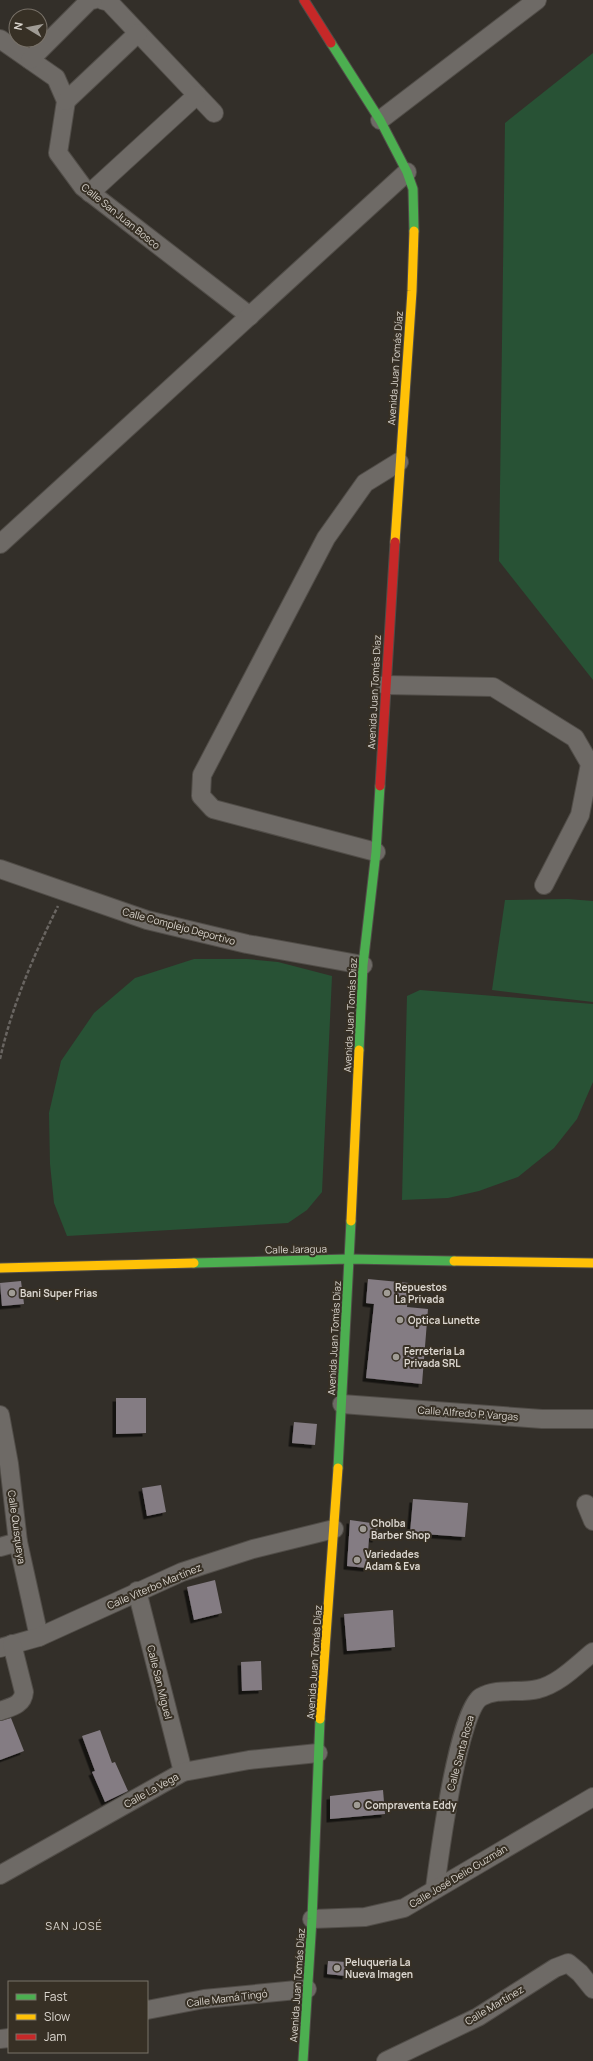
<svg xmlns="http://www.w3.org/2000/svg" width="593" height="2061" viewBox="0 0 593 2061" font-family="Manrope,sans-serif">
<defs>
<filter id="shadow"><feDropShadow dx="-3.5" dy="3.5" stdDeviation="0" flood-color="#0009"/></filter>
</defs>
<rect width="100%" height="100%" fill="#332f29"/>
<!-- green -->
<g fill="#285235">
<path d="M593 53V680L499 561 505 123Z"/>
<path d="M568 899 593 901V1002L492 990 505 900Z"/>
<path d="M194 959H247L278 962 332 976 322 1192 307 1210 288 1223 67 1236 54 1203 50 1164 49 1113 61 1061 94 1013 135 978Z"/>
<path d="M420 990 593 1004V1082L577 1119 554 1148 518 1177 479 1191 448 1198 402 1200 407 996Z"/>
</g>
<!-- building -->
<g fill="#847c83" filter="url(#shadow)">
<path d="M368 1279 409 1283 407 1307 428 1309 422 1384 366 1378 374 1304 366 1303Z"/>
<path d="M21 1281 24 1304 2 1306 0 1283Z"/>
<path d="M116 1398H146V1433L116 1434Z"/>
<path d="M294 1422 317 1424 315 1445 292 1443Z"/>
<path d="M161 1485 166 1512 147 1516 142 1488Z"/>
<path d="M413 1499 468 1503 465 1537 410 1533Z"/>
<path d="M350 1520 378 1524 376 1539 369 1538 367 1568 347 1566Z"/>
<path d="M215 1580 222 1613 194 1620 187 1587Z"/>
<path d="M393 1610 395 1647 347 1651 344 1614Z"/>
<path d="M261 1661 262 1690 242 1691 241 1662Z"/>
<path d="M11 1718 24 1751 0 1760V1721Z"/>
<path d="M100 1730 112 1763 115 1762 128 1791 105 1802 92 1772 95 1771 82 1736Z"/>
<path d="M383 1790 385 1814 330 1819V1796Z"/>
<path d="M328 1961 347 1962 346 1976 327 1974Z"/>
</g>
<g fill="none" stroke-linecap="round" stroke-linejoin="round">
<defs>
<g id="street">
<path d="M102 0 109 2 214 113"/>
<path d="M0 39 56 78 66 101 58 153 83 187 250 316"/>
<path d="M30 60 90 0H93"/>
<path d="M66 101 138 33"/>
<path d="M380 120 537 0"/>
<path d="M90 193 197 95"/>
<path d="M0 544 407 172"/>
<path d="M385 685 493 687 575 738 590 764 580 815 544 885"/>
<path d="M376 852 213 809 201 796 202 775 326 538 365 483 399 462"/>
<path d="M0 869 147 920 247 944 363 965"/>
<path d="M342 1404 542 1419H593"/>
<path d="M0 1415 9 1464 18 1542 39 1637"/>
<path d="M586 1504 593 1521"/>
<path d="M0 1547 18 1542"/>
<path d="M137 1591 183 1772"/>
<path d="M0 1648 39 1637 182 1572 253 1549 334 1529"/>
<path d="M0 1711C11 1707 23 1705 24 1692L12 1644"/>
<path d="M0 1875 183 1772 249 1760 318 1753"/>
<path d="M435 1888C439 1858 458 1711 481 1697 498 1687 520 1694 538 1689 559 1684 577 1665 593 1652"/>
<path d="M312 1919 365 1917 404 1908 593 1797"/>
<path d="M147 2010 204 1999 307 1989"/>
<path d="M0 2039 9 2038"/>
<path d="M386 2061 478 2017 555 1968 568 1963 580 1973 593 1989"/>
</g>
<g id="fast">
<path d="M331 43 380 120 407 172 413 189 414 231"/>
<path d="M359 1050 363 965 376 852 380 786"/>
<path d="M194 1263 349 1259 454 1261"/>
<path d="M338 1468 351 1221"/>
<path d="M303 2061 312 1919 320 1719"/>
</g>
<g id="slow">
<path d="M395 542 412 291 414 231"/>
<path d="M351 1221 359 1050"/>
<path d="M454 1261 593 1263"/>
<path d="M0 1268 194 1263"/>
<path d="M320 1719 338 1468"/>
</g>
<g id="jam">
<path d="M304 0 331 43"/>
<path d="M380 786 395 542"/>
</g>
</defs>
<!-- street casing -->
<use href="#street" stroke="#514d48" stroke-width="20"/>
<!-- fast casing -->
<use href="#fast" stroke="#514d48" stroke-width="11"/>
<!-- slow casing -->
<use href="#slow" stroke="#514d48" stroke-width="11"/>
<!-- jam casing -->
<use href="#jam" stroke="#514d48" stroke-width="11"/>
<!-- path -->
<path stroke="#696561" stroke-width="2.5" stroke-dasharray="4 2" stroke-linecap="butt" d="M0 1059C12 1005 34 955 58 906"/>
<!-- street -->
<use href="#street" stroke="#6e6a66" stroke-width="18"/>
<!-- fast -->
<use href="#fast" stroke="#4caf50" stroke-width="9"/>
<!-- slow -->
<use href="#slow" stroke="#ffc107" stroke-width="9"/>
<!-- jam -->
<use href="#jam" stroke="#c62828" stroke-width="9"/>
</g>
<!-- markers -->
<g fill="#a09c95" stroke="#373025" stroke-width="1.5">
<circle cx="12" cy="1293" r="4"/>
<circle cx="387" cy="1293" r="4"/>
<circle cx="400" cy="1320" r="4"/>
<circle cx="396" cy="1357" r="4"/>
<circle cx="363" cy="1529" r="4"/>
<circle cx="357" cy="1560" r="4"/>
<circle cx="357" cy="1805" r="4"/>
<circle cx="337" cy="1968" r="4"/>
</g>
<g text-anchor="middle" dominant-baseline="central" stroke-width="4" stroke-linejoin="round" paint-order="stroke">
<!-- street labels -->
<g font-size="10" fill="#dbd6cf" stroke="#373025">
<text transform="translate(121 216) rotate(39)">Calle San Juan Bosco</text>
<text transform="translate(395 368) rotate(-86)">Avenida Juan Tomás Díaz</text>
<text transform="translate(374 692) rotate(-87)">Avenida Juan Tomás Díaz</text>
<text transform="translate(179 926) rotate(15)">Calle Complejo Deportivo</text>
<text transform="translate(350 1015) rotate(-87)">Avenida Juan Tomás Díaz</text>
<text transform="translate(296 1249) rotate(-1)">Calle Jaragua</text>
<text transform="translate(334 1338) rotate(-87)">Avenida Juan Tomás Díaz</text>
<text transform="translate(468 1413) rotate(4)">Calle Alfredo P. Vargas</text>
<text transform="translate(17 1527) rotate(82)">Calle Quisqueya</text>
<text transform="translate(154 1586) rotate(-23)">Calle Viterbo Martínez</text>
<text transform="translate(314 1662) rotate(-86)">Avenida Juan Tomás Díaz</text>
<text transform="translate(160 1682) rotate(76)">Calle San Miguel</text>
<text transform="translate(460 1753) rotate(-75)">Calle Santa Rosa</text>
<text transform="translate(151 1790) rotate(-29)">Calle La Vega</text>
<text transform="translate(458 1876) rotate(-31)">Calle José Delio Guzmán</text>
<text transform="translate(297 1985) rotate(-86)">Avenida Juan Tomás Díaz</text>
<text transform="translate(227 1998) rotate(-7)">Calle Mamá Tingó</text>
<text transform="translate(494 2005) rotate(-31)">Calle Martínez</text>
</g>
<!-- poi labels -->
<g font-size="10" font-weight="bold" fill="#dbd6cf" stroke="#373025" text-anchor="start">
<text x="395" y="1287">Repuestos<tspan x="395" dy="12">La Privada</tspan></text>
<text x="20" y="1293">Bani Super Frias</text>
<text x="408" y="1320">Optica Lunette</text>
<text x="404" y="1351">Ferreteria La<tspan x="404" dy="12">Privada SRL</tspan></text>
<text x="371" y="1523">Cholba<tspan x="371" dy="12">Barber Shop</tspan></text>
<text x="365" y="1554">Variedades<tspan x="365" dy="12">Adam &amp; Eva</tspan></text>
<text x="365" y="1805">Compraventa Eddy</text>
<text x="345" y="1962">Peluqueria La<tspan x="345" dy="12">Nueva Imagen</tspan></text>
</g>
<!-- neighbourhood labels -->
<g font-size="11" letter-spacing="1" fill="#dbd6cf" stroke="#373025">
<text x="74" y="1925">SAN JOSÉ</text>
</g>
</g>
<!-- legend -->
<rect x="8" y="1981" width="140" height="72" fill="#373025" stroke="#797269"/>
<rect x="16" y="1994" width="20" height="6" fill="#4caf50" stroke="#797269"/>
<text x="44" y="2001" font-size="12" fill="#dbd6cf">Fast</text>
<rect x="16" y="2014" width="20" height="6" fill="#ffc107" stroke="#797269"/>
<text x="44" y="2021" font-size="12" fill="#dbd6cf">Slow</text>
<rect x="16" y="2034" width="20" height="6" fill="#c62828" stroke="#797269"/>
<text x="44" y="2041" font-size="12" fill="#dbd6cf">Jam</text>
<!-- north arrow -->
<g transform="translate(28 28) rotate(280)"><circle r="19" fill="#373025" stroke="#797269"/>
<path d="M0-3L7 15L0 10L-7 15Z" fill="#a09c95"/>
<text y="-6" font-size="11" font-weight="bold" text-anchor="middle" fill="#dbd6cf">N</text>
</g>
</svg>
